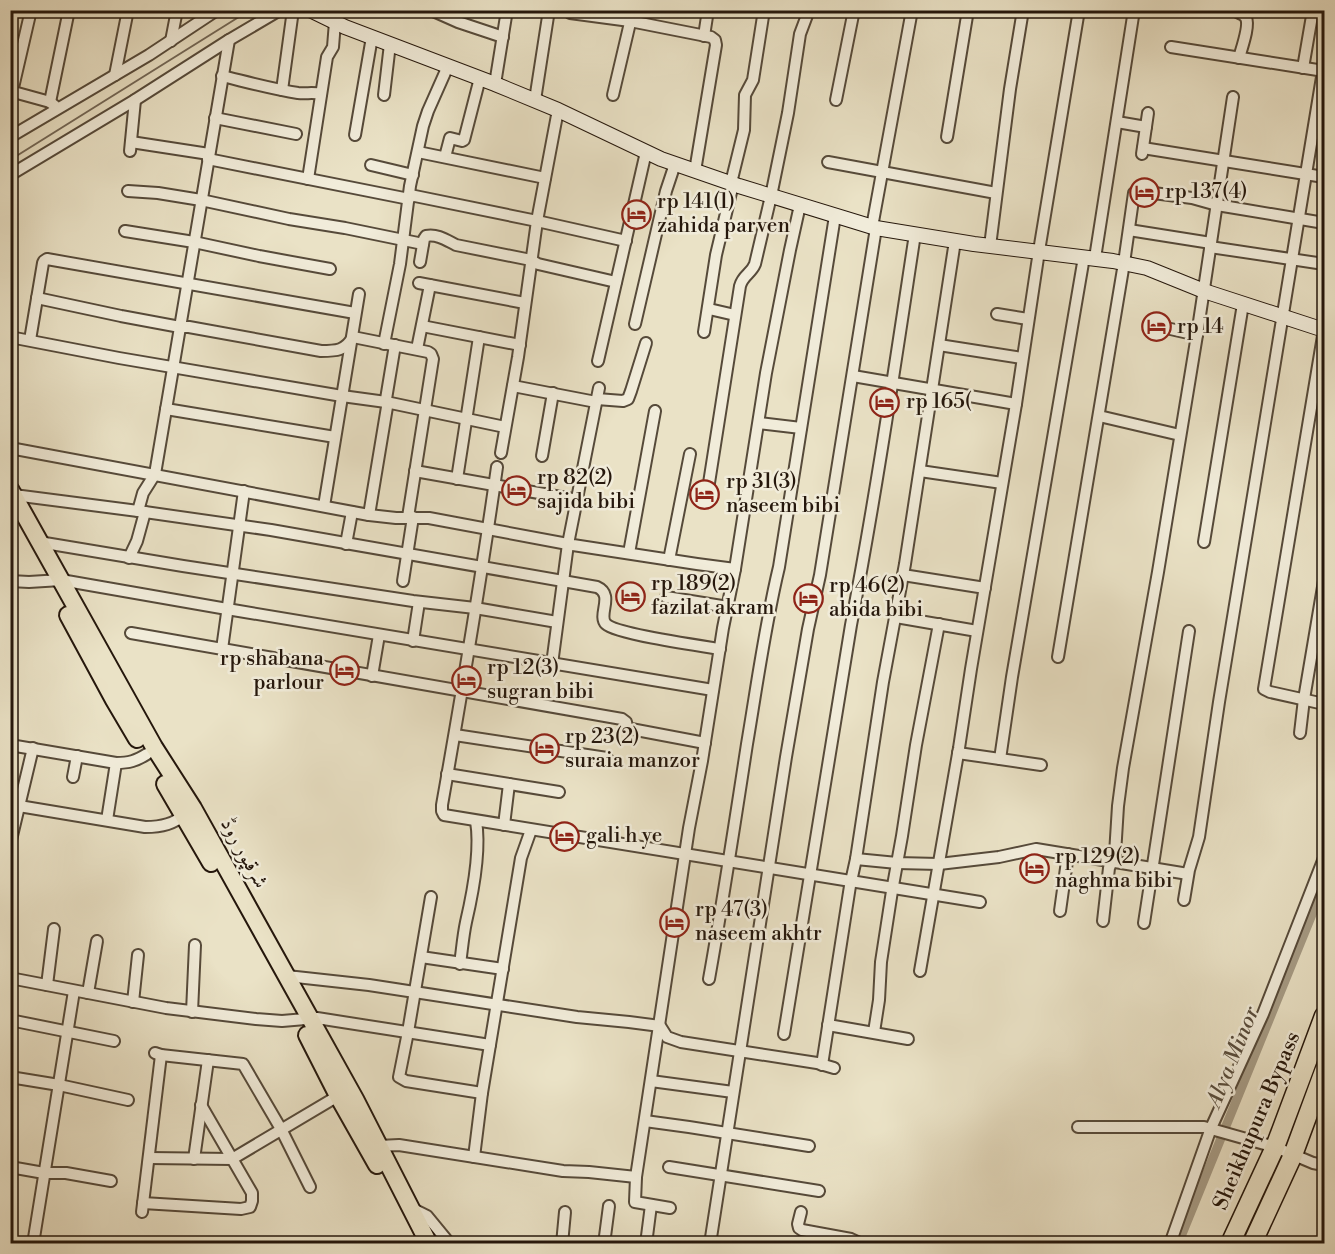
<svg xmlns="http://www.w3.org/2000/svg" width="1335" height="1254" viewBox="0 0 1335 1254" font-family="'Libre Bodoni',Amiri,serif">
<rect width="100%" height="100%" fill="#eae2c6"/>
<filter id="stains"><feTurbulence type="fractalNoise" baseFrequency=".00333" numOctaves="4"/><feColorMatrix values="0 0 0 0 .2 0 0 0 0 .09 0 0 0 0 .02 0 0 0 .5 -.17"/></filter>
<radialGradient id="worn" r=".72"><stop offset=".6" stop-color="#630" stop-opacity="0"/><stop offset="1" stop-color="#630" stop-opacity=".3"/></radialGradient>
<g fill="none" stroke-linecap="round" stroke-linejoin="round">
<!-- stream -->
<path stroke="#736756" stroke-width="2" d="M10 160 250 10"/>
<!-- canal -->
<path stroke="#a79d87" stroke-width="9" d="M1178 1244 1324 885"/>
<defs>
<g id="street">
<path d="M431 10 458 22 503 37"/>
<path d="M1234 10C1238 13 1244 14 1246 18 1250 26 1241 50 1239 58"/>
<path d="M570 13 630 21 711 37 715 40 716 45 695 171"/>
<path d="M704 36 708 10"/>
<path d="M171 41 177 10"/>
<path d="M1171 47 1324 71"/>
<path d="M1303 68 1313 10"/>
<path d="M115 75 128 10"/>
<path d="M222 76C247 82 272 89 298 93 306 94 313 92 321 94"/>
<path d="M495 84 507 10"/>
<path d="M282 90 293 10"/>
<path d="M10 91 50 102 55 106"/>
<path d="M12 92 31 10"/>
<path d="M384 95 390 44"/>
<path d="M613 95 633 10"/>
<path d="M535 100 549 10"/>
<path d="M836 100 854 10"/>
<path d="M50 102 69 10"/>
<path d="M215 118 296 134"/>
<path d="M1117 122 1146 127"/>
<path d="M355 135 372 37"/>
<path d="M10 137 149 55 217 10"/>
<path d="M947 137 968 10"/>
<path d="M131 142 209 154"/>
<path d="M1143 148 1324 177"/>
<path d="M130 151 135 100"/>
<path d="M418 152 545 178"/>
<path d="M1142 154 1148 113"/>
<path d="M445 157 450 138 462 141 464 140 480 78"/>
<path d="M208 159 409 199"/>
<path d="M828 162 996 193"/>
<path d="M371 165 413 175"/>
<path d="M10 175 135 100 229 40 280 10"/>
<path d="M308 179 327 57 333 47 335 22"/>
<path d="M731 183 744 130 745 95 753 80 764 10"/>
<path d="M128 191 158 193 201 200 289 219 345 228 423 244"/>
<path d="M410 195 537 221 626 241"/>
<path d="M872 227 912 10"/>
<path d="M1129 230 1211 243"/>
<path d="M125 231 194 242 259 256 330 269"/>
<path d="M990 246 1010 89 1023 10"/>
<path d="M1210 247 1324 264"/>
<path d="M1095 258 1134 10"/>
<path d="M420 262 424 239 426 236C438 234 446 240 456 245L531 260 538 264 616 282"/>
<path d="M419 283 525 303"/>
<path d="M37 298 121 316 180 327H189L321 351C336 351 345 351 353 337L428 352 431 354 433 359 408 517"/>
<path d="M709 309 735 315"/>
<path d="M997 314 1028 319"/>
<path d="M635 324 666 191 675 164"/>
<path d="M1153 325 1197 335"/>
<path d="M422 326 520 345"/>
<path d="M1324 330 1264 689 1270 692 1324 704"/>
<path d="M704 332 716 255 733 184"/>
<path d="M10 337 119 358 342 396 386 402 505 427"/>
<path d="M30 340 43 263 44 261 47 259 355 313"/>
<path d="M384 344 400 264 410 186 423 126 428 111 448 66"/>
<path d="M939 345 1022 358"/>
<path d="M417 349 430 285"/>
<path d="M598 361 646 152"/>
<path d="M853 376 1016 404"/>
<path d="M513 386 596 402"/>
<path d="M597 399 623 401 628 399 631 391 646 343"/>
<path d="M166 409 335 437"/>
<path d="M1099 416 1180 435"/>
<path d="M759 423 801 428"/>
<path d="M10 448 369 515 396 518H429L573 545 697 564 735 569"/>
<path d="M501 453 518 357 537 221 558 110"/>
<path d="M542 456 553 393"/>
<path d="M497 467C481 580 462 692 442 805V811L444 815 980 902"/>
<path d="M415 471 578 500"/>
<path d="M920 471 1002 483"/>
<path d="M457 479 479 337"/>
<path d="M14 495 138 511 271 530 597 587C615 595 597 615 606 624 616 634 701 646 720 649"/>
<path d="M706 502 740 286C743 275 751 274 755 264L771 196 788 113 800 34 809 10"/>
<path d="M324 506 359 294"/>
<path d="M138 511 143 493 155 474 229 40"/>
<path d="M369 515 387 407 386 399 395 345"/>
<path d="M39 542 183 566 413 601 475 608 557 622"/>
<path d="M1204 542 1243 304"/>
<path d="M346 544 352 512"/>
<path d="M629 553 655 411"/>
<path d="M129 558 137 541 145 512"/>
<path d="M669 560 690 454"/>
<path d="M903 575 985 588"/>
<path d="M10 581 29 582 61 580 227 609 713 690"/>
<path d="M403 581 413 517"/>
<path d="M666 597 728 607"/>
<path d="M896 617 977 631"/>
<path d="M131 633 622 719 626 722 627 727 631 729 705 743"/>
<path d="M413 641 419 602"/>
<path d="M222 649 244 491"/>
<path d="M1058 657 1124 263 1134 193 1138 191 1192 198 1217 205 1324 223"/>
<path d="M552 664 568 544 599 388"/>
<path d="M372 676 379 635"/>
<path d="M1300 733 1304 699 1324 581"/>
<path d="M455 735 607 758"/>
<path d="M10 745 116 763C129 763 136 761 147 754"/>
<path d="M958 753 1041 765"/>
<path d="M1000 759 1012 677 1084 257"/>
<path d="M447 774 559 792"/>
<path d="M73 777 77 756"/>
<path d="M19 806 145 827C162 827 174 824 187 813"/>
<path d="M107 820 116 763"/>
<path d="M504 825 509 784"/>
<path d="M10 844 33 748"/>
<path d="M856 859 897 863 939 864 999 857 1036 849 1188 874"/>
<path d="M431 897 408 1032 399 1077 406 1081 482 1093"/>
<path d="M1184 900 1189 870 1199 837 1219 702 1323 71"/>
<path d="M1060 911 1068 854"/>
<path d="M1103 921 1109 868 1115 854 1118 806 1123 768 1158 572 1197 335 1233 97"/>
<path d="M1144 923 1189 631"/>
<path d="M421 957 503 969"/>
<path d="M460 964C462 950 463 936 466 922 473 892 481 851 476 821"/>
<path d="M920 971 959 748 971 669 1016 404 1039 251 1079 10"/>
<path d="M287 976 369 985 577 1017 629 1022 660 1026 667 1037 681 1042 817 1063 834 1068"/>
<path d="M10 978 166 1008 256 1019 282 1021 317 1018 490 1045"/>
<path d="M709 979C723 901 735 822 747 744 757 685 765 625 779 567L835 216"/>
<path d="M47 985 54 929"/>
<path d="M88 993 97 941"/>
<path d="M133 1002 138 955"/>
<path d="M192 1012 195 945"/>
<path d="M10 1020 114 1041"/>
<path d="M828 1025 908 1039"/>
<path d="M874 1032 879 1000 881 962 892 891 902 836 916 745 939 624"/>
<path d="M784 1034 851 625C876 495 895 365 915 234"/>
<path d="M155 1053 161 1055 243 1064 281 1129 310 1187"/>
<path d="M822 1065 850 886 856 859 883 682 905 564 955 241"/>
<path d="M10 1077 59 1085 128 1100"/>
<path d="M651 1081 733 1092"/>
<path d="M645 1121 689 1127 809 1146"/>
<path d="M1078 1127H1204L1275 1147 1313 1163 1324 1165"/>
<path d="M379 1146 399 1145 563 1171 589 1172 636 1177"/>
<path d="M474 1157 482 1093 521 858 531 830"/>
<path d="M149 1158 232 1159 338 1096"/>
<path d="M194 1159 208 1060"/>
<path d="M10 1167 44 1173H66L111 1181"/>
<path d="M669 1167 819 1191"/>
<path d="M143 1203 241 1209 250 1207 252 1201V1193L201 1105"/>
<path d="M411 1208 427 1216 450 1244"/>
<path d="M670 1208 635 1202 636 1177 689 828 702 761 723 628 735 569 766 373 790 250 800 205"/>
<path d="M142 1212 161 1055"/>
<path d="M801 1212 798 1224 799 1228 802 1230 851 1239 862 1244"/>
<path d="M33 1244 74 991"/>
<path d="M562 1244 565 1212"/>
<path d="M604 1244 609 1206"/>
<path d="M646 1244 651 1205"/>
<path d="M710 1244 786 757 808 629 820 575 876 228"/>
<path d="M1170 1244 1211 1128 1263 1014 1324 858"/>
</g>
<path id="secondary" d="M310 10 345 27 495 84 558 110 661 159 739 186 876 228 974 244 1113 261 1147 268 1204 291 1324 330"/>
<g id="primary">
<path d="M10 489 154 747 193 808 355 1099 429 1244"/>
<path d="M68 615 114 700 137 739"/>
<path d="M165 784 211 863"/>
<path d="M307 1035 338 1096 377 1165"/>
</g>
<g id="highway">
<path d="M1230 1244 1275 1147 1324 1016"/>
<path d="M1252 1244 1293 1155 1324 1071"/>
</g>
</defs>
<!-- street casing -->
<use href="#street" stroke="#564a3a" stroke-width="14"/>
<!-- secondary casing -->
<use href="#secondary" stroke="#25170c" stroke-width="16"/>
<!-- primary casing -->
<use href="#primary" stroke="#25170c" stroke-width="20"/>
<!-- highway casing -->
<use href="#highway" stroke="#25170c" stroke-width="21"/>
<!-- street -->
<use href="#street" stroke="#f1ecda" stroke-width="10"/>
<!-- secondary -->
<use href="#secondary" stroke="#f1ecda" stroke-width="14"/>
<!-- primary -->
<use href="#primary" stroke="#eae2c6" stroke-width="16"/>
<!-- highway -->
<use href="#highway" stroke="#eae2c6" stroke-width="18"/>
</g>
<!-- icons -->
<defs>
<symbol id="hotel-ring" viewBox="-11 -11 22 22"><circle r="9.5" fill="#f1ecda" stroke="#8f2418" stroke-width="1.5"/><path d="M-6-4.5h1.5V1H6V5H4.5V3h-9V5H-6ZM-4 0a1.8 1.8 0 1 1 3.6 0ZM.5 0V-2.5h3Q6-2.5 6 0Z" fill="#8f2418"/></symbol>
</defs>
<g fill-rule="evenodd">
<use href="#hotel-ring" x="1128" y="176" width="33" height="33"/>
<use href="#hotel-ring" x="620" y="198" width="33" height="33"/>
<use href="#hotel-ring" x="1140" y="310" width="33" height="33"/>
<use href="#hotel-ring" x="868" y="386" width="33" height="33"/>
<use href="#hotel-ring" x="500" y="474" width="33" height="33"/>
<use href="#hotel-ring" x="688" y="478" width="33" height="33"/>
<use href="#hotel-ring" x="614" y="580" width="33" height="33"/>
<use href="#hotel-ring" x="792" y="582" width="33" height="33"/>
<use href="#hotel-ring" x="328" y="654" width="33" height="33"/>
<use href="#hotel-ring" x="450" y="664" width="33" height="33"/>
<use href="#hotel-ring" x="528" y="732" width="33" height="33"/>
<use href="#hotel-ring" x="548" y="820" width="33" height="33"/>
<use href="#hotel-ring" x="1018" y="852" width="33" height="33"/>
<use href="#hotel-ring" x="658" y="906" width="33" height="33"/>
</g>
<g text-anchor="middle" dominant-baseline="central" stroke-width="5" stroke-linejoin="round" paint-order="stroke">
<!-- poi labels -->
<g font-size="21" fill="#25170c" stroke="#f1ecda" text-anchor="start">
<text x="1165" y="192">rp 137(4)</text>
<text x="657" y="202">rp 141(1)<tspan x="657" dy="24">zahida parven</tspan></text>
<text x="1177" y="327">rp 14</text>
<text x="906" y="402">rp 165(</text>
<text x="537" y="478">rp 82(2)<tspan x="537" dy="24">sajida bibi</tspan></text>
<text x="726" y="482">rp 31(3)<tspan x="726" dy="24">naseem bibi</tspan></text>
<text x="651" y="584">rp 189(2)<tspan x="651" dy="24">fazilat akram</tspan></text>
<text x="829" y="586">rp 46(2)<tspan x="829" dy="24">abida bibi</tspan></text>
<text x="324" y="659" text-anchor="end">rp shabana<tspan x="324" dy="24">parlour</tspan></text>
<text x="487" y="668">rp 12(3)<tspan x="487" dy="24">sugran bibi</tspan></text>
<text x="565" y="737">rp 23(2)<tspan x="565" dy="24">suraia manzor</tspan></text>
<text x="586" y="836">gali h ye</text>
<text x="1055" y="857">rp 129(2)<tspan x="1055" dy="24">naghma bibi</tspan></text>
<text x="695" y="910">rp 47(3)<tspan x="695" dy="24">naseem akhtr</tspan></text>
</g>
<!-- street labels -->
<g font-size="21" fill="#25170c" stroke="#f1ecda">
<text transform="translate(244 853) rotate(61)">شرقپور روڈ</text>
<text transform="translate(1257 1121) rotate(-67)">Sheikhupura Bypass</text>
</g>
<!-- water labels -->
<g font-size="22" font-style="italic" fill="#594d3d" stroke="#f1ecda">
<text transform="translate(1233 1057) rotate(-68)">Alya Minor</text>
</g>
</g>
<!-- margin -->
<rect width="1335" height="1254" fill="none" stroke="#eae2c6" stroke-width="36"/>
<rect x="12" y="12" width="1311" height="1230" fill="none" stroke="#25170c" stroke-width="3"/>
<rect x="18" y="18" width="1299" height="1218" fill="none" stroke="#25170c" stroke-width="1.5"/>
<rect width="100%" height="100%" filter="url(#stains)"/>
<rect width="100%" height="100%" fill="url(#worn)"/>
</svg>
